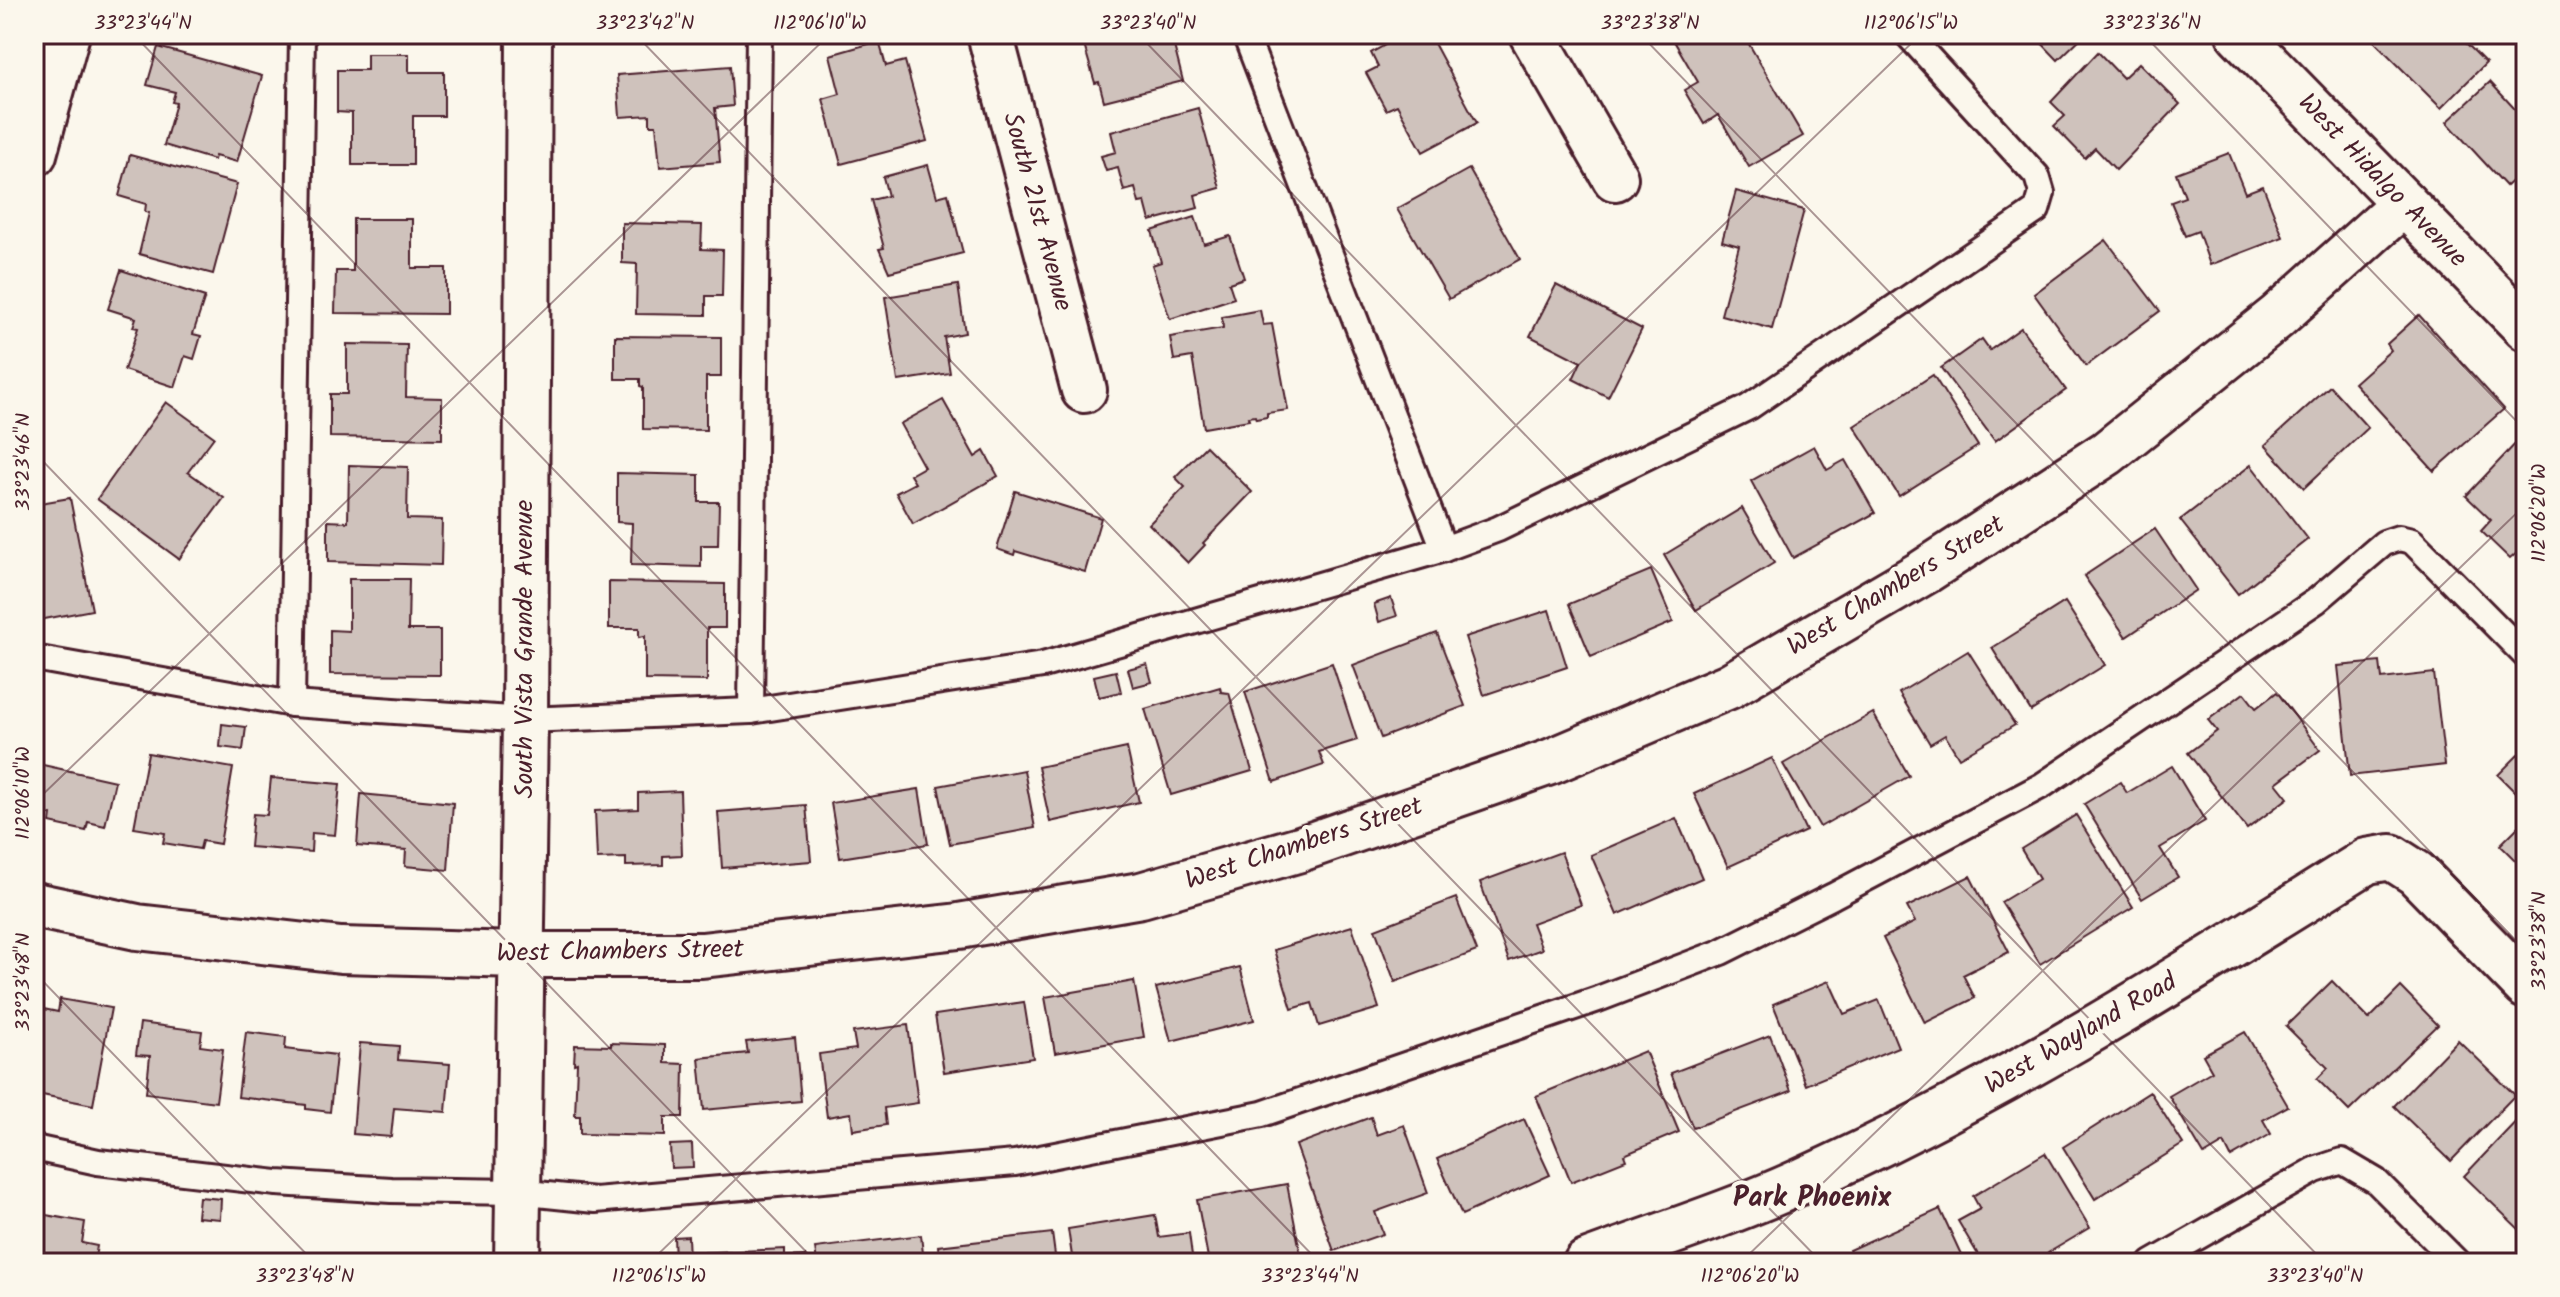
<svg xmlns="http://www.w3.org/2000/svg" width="2560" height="1297" viewBox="0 0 2560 1297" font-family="Kalam,sans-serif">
<rect width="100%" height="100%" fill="#fbf7ec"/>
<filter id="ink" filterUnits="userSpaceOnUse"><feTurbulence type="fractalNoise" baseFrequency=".0125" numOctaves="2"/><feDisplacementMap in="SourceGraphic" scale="16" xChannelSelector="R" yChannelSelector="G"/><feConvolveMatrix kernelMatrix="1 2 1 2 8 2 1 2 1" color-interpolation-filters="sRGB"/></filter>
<g filter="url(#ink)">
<!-- building -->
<g fill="#cfc2bc" stroke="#4a1f2b" stroke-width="2">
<path d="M1091 34H1171L1183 81 1104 101 1099 82 1095 83 1084 45 1094 43Z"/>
<path d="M1405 34H1429L1477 123 1423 152 1397 105 1386 110 1366 73 1378 67 1371 53Z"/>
<path d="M1686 34H1743L1803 136 1749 167 1718 115 1704 124 1684 90 1698 82 1674 41Z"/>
<path d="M2033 34H2085L2058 60Z"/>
<path d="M2371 34H2465L2461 38 2486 63 2441 108 2369 36Z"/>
<path d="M879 41 886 66 905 61 927 141 841 164 823 99 840 94 830 55Z"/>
<path d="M158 47 262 76 237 162 215 156 214 160 164 145 176 103 172 102 175 92 147 85Z"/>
<path d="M2098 52 2123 78 2139 63 2180 104 2116 170 2095 148 2085 158 2054 126 2065 116 2051 102Z"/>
<path d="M367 54H409V72H444V116H413V165H352V113L337 112V70H367Z"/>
<path d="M730 66 733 106 715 108 720 162 660 167 656 125H650V115L620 117 617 75Z"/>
<path d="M2490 82 2526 121V168L2506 186 2447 122Z"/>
<path d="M1198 108 1220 188 1195 195 1198 208 1150 221 1145 202 1139 203 1135 188 1124 191 1118 168 1106 171 1101 156 1116 152 1111 132Z"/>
<path d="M2229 153 2245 193 2263 186 2283 237 2210 265 2198 231 2185 236 2171 202 2185 197 2176 173Z"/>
<path d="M130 155 237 184 213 274 139 254 149 213 145 212 146 204 119 196Z"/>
<path d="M928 165 937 197 948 194 963 253 889 272 879 249 884 248 871 200 888 196 883 177Z"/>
<path d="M1469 169 1520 259 1449 299 1397 209Z"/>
<path d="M1736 191 1804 210 1772 329 1721 315 1739 246 1722 241Z"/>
<path d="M1195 217 1204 244 1230 236 1244 278 1229 283 1234 298 1170 319 1152 265 1161 262 1152 231Z"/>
<path d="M353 219H412V268H446V314L335 313 336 271H353Z"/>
<path d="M622 223 702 225 701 249 723 250 722 296H706V315L636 314 637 264 622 263Z"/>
<path d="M2106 240 2160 311 2086 366 2034 294Z"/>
<path d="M121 270 205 297 193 334 201 336 194 359 185 356 175 387 124 370 138 328 133 327 136 318 108 309Z"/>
<path d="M958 285 965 333 944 337 950 373 898 381 885 297Z"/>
<path d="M1556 285 1642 329 1608 397 1573 379 1581 362 1530 336Z"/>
<path d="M1260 310 1263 325 1272 324 1288 410 1267 413V417L1256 419 1255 416 1248 417 1249 420 1204 428 1192 357 1174 360 1170 337 1223 328 1222 317Z"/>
<path d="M2419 315 2504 409 2434 471 2354 383 2391 350 2387 344Z"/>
<path d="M2021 328 2066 390 1995 441 1941 368 1982 339 1990 350Z"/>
<path d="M615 336 721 337V377H706V430L643 429V387L640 386V379H615Z"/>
<path d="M347 344 407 345 406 397 442 398V439L330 437V394H347Z"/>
<path d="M1933 375 1978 446 1899 496 1854 426Z"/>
<path d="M2330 386 2368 428 2304 488 2265 445Z"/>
<path d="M943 400 975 457 984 451 998 476 913 524 896 493 915 483 910 475 924 467 900 424Z"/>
<path d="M166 402 214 437 188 472 224 498 179 559 97 499Z"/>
<path d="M2519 440 2526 447V545L2510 559 2481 531 2491 520 2466 496Z"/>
<path d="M1206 446 1252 492 1203 543 1205 545 1188 563 1149 524 1185 487 1175 477Z"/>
<path d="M1814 446 1827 470 1845 460 1875 513 1793 558 1751 481Z"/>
<path d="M349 465 408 467 407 519 442 520 441 565 328 562V521L348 522Z"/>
<path d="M2251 465 2308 539 2238 594 2180 520Z"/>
<path d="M617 473 699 475V502H719L718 545H701V567L631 565 632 523 617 522Z"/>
<path d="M1015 491 1101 518 1085 572 1015 551 1014 555 997 549Z"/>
<path d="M70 498 92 610 34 621V504Z"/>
<path d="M1742 508 1774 563 1696 610 1664 555Z"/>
<path d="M2155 529 2196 590 2126 637 2084 576Z"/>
<path d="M1651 570 1673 622 1591 657 1569 604Z"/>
<path d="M349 579H409L408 630H440V675L330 674V630L349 631Z"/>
<path d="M609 582 725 584V628H707V681L645 680V636L639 637V628H609Z"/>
<path d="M1391 598 1397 616 1379 622 1374 604Z"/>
<path d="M2065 602 2105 665 2031 711 1992 648Z"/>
<path d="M1549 610 1567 667 1484 695 1465 637Z"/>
<path d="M1437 633 1465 706 1381 738 1353 665Z"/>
<path d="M1968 651 2015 725 1959 758 1945 735 1930 744 1899 693Z"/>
<path d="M2380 662 2382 679 2434 673 2445 765 2350 776 2338 666Z"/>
<path d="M1332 663 1357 740 1319 752 1324 765 1274 782 1245 692Z"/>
<path d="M1147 664 1152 682 1133 687 1128 669Z"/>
<path d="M1116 671 1121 692 1099 697 1094 676Z"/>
<path d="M1220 687 1221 692 1229 693 1252 771 1171 795 1145 709Z"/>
<path d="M2277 692 2320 750 2276 783 2288 798 2247 829 2188 753 2217 731 2208 720 2244 693 2256 708Z"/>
<path d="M1873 713 1909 776 1820 827 1783 764Z"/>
<path d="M222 724 246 727 243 750 220 747Z"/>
<path d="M2526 747V803L2498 775Z"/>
<path d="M1127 748 1139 802 1050 822 1038 767Z"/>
<path d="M148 753 233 768 220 844 202 841 200 849 163 843 165 833 134 828Z"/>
<path d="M1772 758 1806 831 1728 867 1694 794Z"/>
<path d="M34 763 115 781 105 826 88 822 86 831 50 823 51 815 34 811Z"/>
<path d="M2172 766 2205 821 2160 848 2178 877 2142 899 2084 804 2120 782 2127 793Z"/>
<path d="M1024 770 1035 828 950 844 938 786Z"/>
<path d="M271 778 340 784 335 835 312 833 311 852 250 847 253 814 267 815Z"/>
<path d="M919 789 928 844 840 858 831 803Z"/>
<path d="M680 791 682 855 663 856V865L626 866V858L597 859 595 811 638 809V793Z"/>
<path d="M361 794 453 803 448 870 405 866 406 850 357 846Z"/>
<path d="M806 805 811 861 722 868 718 812Z"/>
<path d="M2076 815 2133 907 2040 964 2001 902 2039 879 2021 849Z"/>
<path d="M1676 818 1702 878 1617 915 1591 855Z"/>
<path d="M2526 819V871L2500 845Z"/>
<path d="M1561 852 1581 905 1532 923 1542 949 1509 961 1480 882Z"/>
<path d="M1970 876 2009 952 1963 975 1975 998 1925 1023 1883 938 1915 922 1907 907Z"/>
<path d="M1456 898 1477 951 1395 982 1375 929Z"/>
<path d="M1352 926 1379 1008 1319 1026 1312 1003 1292 1009 1274 950Z"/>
<path d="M1240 967 1254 1020 1171 1041 1156 988Z"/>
<path d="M1134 981 1144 1037 1055 1053 1045 997Z"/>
<path d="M1829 981 1844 1014 1879 1000 1898 1047 1806 1085 1773 1004Z"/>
<path d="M2332 981 2369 1019 2401 987 2438 1025 2349 1111 2317 1079 2328 1068 2286 1026Z"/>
<path d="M60 999 111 1008 93 1105 42 1095 38 1116 34 1115V1007L58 1012Z"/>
<path d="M1024 1002 1033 1058 944 1072 935 1015Z"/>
<path d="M140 1023 202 1031 200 1046 223 1049 216 1102 146 1093 150 1056 136 1055Z"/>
<path d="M908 1025 918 1103 884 1108 886 1125 853 1130 851 1113 827 1117 819 1054 856 1049 853 1032Z"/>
<path d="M246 1032 286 1037 285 1049 336 1055 330 1112 306 1109V1105L238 1097Z"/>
<path d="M2245 1032 2288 1106 2263 1120 2271 1134 2231 1157 2224 1143 2204 1155 2169 1096 2212 1071 2203 1055Z"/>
<path d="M1770 1035 1791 1091 1693 1128 1671 1073Z"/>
<path d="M795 1037 801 1101 704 1110 699 1058 748 1053 746 1042Z"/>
<path d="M2458 1040 2515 1095 2451 1161 2394 1106Z"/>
<path d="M360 1043 399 1046 398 1060 450 1064 446 1112 394 1108 391 1137 353 1134Z"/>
<path d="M611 1043 665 1045V1063L684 1064 683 1117H665V1136L580 1134V1116H575L577 1063 574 1064 575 1045 611 1046Z"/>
<path d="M1645 1051 1679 1132 1624 1155 1626 1160 1571 1182 1536 1096Z"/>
<path d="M2150 1092 2183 1144 2095 1199 2063 1147Z"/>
<path d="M2523 1114 2526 1117V1236L2464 1176Z"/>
<path d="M1371 1117 1377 1135 1404 1125 1428 1193 1375 1212 1383 1234 1334 1251 1296 1145Z"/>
<path d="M1524 1119 1550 1175 1462 1215 1437 1159Z"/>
<path d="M692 1144 693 1167 671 1168 670 1145Z"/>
<path d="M2045 1153 2090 1228 2048 1253 2054 1263H1983L1958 1221 1980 1209 1973 1196Z"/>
<path d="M1287 1184 1302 1261 1209 1263 1197 1200Z"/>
<path d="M199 1197 221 1199 220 1219 197 1217Z"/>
<path d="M1940 1209 1965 1263H1855L1849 1250Z"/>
<path d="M46 1215 85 1222 82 1243 97 1246 94 1263H34V1220L45 1222Z"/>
<path d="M1155 1215 1159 1237 1189 1233 1193 1263H1073L1068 1229Z"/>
<path d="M1052 1233 1056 1263H940L938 1246Z"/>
<path d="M921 1235 924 1263H817L815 1248Z"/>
<path d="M688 1236 689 1260H675L674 1237Z"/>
<path d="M785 1249V1257L805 1256V1263H695L694 1253Z"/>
<path d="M660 1259V1263H630V1260Z"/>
</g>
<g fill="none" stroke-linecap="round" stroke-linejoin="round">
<defs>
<g id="service">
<path d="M1245 34 1444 549"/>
<path d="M34 658 292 704 525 720 751 711 1043 665 1444 549 1498 529 1749 407 2037 210 2042 193 2037 176 1907 34"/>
<path d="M292 704 302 34"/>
<path d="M751 711 759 34"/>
<path d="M34 1148 98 1162 277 1183 391 1190 518 1192 595 1200 1015 1163 1262 1114 1598 999 1721 952 1833 896 2043 785 2316 601 2384 543 2399 538 2412 541 2526 656"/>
<path d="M2152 1263 2315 1170 2342 1161 2376 1181 2458 1263"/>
</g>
<g id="minor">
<path d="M990 34 1084 390"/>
<path d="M1532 34 1615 178"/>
<path d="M2239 34 2526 328"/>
<path d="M34 154 67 34"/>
<path d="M34 905 137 927 341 950 521 955H702L959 926 1141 895 1300 849 1550 762 1729 686 1924 572 2107 453 2277 317 2404 203"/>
<path d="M517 1263 525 720 529 34"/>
<path d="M1586 1263C1658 1236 1732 1213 1802 1181 2000 1092 2183 976 2367 861L2391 857 2416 873 2526 986"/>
</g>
</defs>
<!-- service casing -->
<use href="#service" stroke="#4a1f2b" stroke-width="30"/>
<!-- minor casing -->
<use href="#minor" stroke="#4a1f2b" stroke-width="50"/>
<!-- service -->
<use href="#service" stroke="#fbf7ec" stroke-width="24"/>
<!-- minor -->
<use href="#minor" stroke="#fbf7ec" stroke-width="44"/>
</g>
</g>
<!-- ticks -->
<path fill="none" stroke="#4a1f2b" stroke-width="2" stroke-opacity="0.45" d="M133 34 1320 1263M635 34 1822 1263M1138 34 2325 1263M1640 34 2526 951M2143 34 2526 431M34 452 817 1263M34 803 830 34M34 972 315 1263M649 1263 1921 34M1740 1263 2526 504"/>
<g text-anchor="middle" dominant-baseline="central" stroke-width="8" stroke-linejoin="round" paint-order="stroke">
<!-- street labels -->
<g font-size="26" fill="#4a1f2b" stroke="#fbf7ec">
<text transform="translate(2382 181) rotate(46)">West Hidalgo Avenue</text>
<text transform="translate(1037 212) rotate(75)">South 21st Avenue</text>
<text transform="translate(1896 586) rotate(-31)">West Chambers Street</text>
<text transform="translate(525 649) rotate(-90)">South Vista Grande Avenue</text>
<text transform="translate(1304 844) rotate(-18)">West Chambers Street</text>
<text transform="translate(620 952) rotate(-1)">West Chambers Street</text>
<text transform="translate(2081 1034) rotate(-30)">West Wayland Road</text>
</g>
<!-- neighbourhood labels -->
<g font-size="28" font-weight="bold" fill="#4a1f2b" stroke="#fbf7ec">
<text x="1812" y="1198">Park Phoenix</text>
</g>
</g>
<!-- margin -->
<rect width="2560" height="1297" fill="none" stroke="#fbf7ec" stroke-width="88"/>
<rect x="44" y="44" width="2472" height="1209" fill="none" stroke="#4a1f2b" stroke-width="3"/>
<g font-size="20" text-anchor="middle" fill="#4a1f2b">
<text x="143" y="29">33°23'44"N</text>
<text x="645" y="29">33°23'42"N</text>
<text x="820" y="29">112°06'10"W</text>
<text x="1148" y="29">33°23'40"N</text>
<text x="1650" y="29">33°23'38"N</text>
<text x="1911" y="29">112°06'15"W</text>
<text x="2152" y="29">33°23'36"N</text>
<text transform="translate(22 462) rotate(-90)" y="7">33°23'46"N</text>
<text transform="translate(2538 513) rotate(-90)" y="7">112°06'20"W</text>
<text transform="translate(22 793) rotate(-90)" y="7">112°06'10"W</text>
<text transform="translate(2538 941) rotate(-90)" y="7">33°23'38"N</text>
<text transform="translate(22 982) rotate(-90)" y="7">33°23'48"N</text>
<text x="305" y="1282">33°23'48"N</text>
<text x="659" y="1282">112°06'15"W</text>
<text x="1310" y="1282">33°23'44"N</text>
<text x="1750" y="1282">112°06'20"W</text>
<text x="2315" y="1282">33°23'40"N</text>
</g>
</svg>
